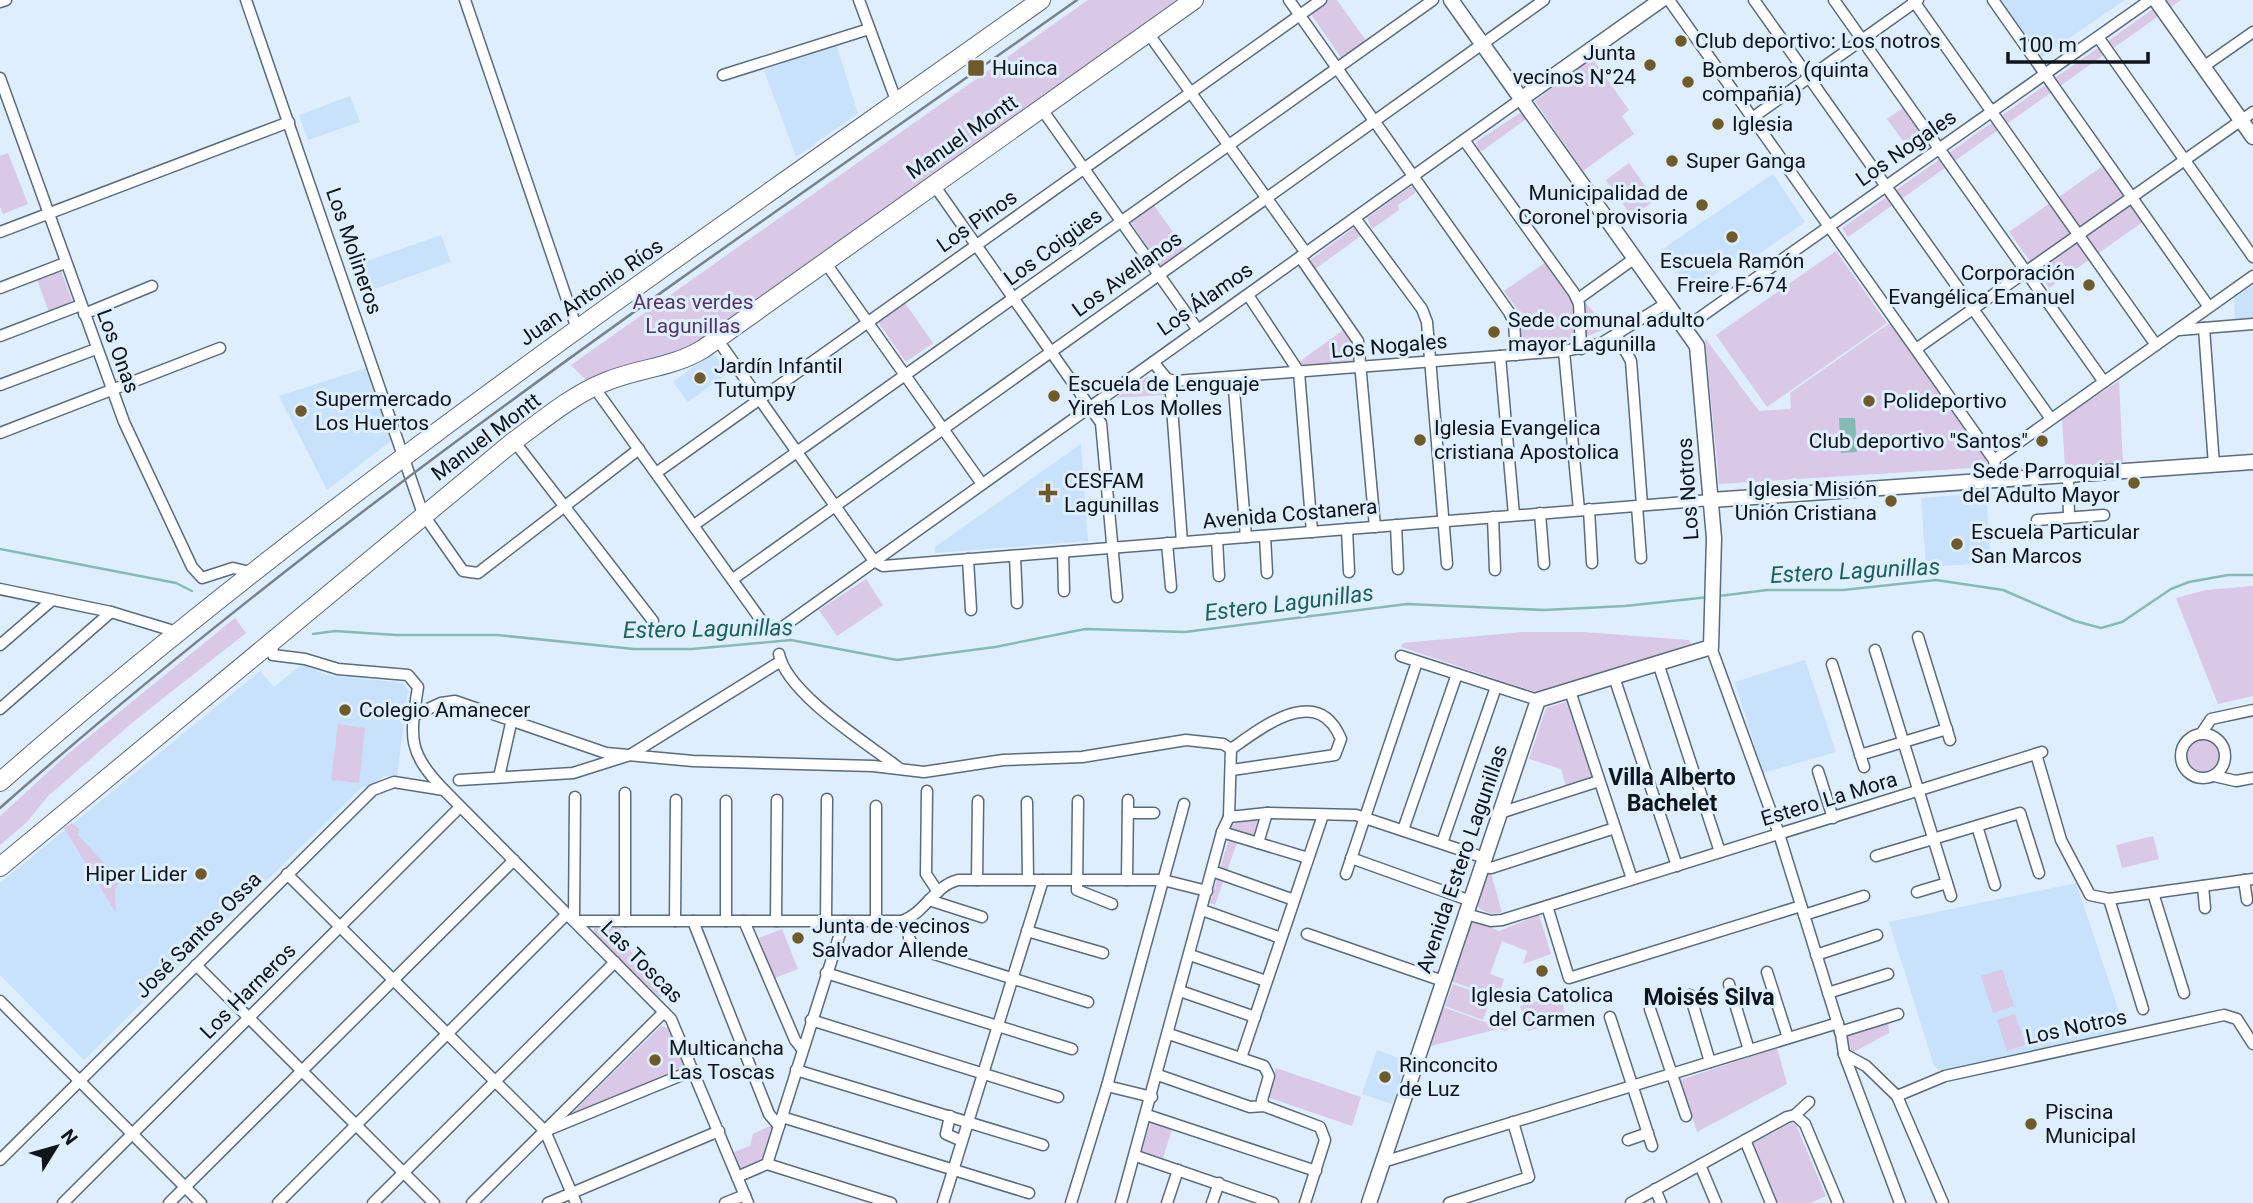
<svg xmlns="http://www.w3.org/2000/svg" width="2253" height="1203" viewBox="0 0 2253 1203" font-family="Roboto,sans-serif">
<rect width="100%" height="100%" fill="#deeefd"/>
<!-- built -->
<g fill="#c8e2fb">
<path d="M1994 0H2125L2036 61Z"/>
<path d="M836 44 858 113 796 157 764 70Z"/>
<path d="M350 96 360 122 308 140 299 115Z"/>
<path d="M1773 174 1805 222 1749 261 1744 254 1690 292 1661 250Z"/>
<path d="M441 235 451 262 363 293 353 266Z"/>
<path d="M2253 285V323L2235 325 2234 298Z"/>
<path d="M713 353 728 373 688 402 673 382Z"/>
<path d="M366 368 391 441 327 490 279 396Z"/>
<path d="M1081 444 1088 541 935 553V547Z"/>
<path d="M1986 493 1991 563 1926 567 1921 498Z"/>
<path d="M1805 660 1836 752 1763 773 1735 682Z"/>
<path d="M302 664 326 675 403 683 408 690 397 777 385 776 367 788 362 787 84 1060 0 975V883L260 671 274 687Z"/>
<path d="M2076 883 2126 1033 1943 1072 1934 1066 1889 922Z"/>
<path d="M1377 1050 1407 1061 1392 1104 1362 1094Z"/>
</g>
<!-- green -->
<g fill="#d9c8e6">
<path d="M1088 0H1179L689 351 589 383 571 365Z"/>
<path d="M1329 0H1337L1367 42 1342 59 1311 14Z"/>
<path d="M2166 0H2181L1848 237 1842 228Z"/>
<path d="M1592 58 1629 110 1622 116 1634 134 1583 171 1535 101Z"/>
<path d="M1903 108 1924 138 1909 149 1887 119Z"/>
<path d="M1520 113 1526 119 1482 151 1478 150 1476 142Z"/>
<path d="M8 153 28 204 3 214 0 207V156Z"/>
<path d="M1629 163 1655 200 1632 217 1606 180Z"/>
<path d="M2107 163 2147 219 2049 288 2009 232Z"/>
<path d="M1410 187H1414L1415 193 1398 205 1399 210 1372 229 1367 218Z"/>
<path d="M1153 204 1185 249 1161 266 1129 220Z"/>
<path d="M1355 227 1362 235 1315 269 1310 260Z"/>
<path d="M1836 251 1887 323 1767 407 1716 335Z"/>
<path d="M1549 260 1607 328 1578 340 1521 343 1519 312 1504 291Z"/>
<path d="M60 268 73 303 49 312 36 277Z"/>
<path d="M900 296 933 343 906 362 873 315Z"/>
<path d="M1891 322 1986 455 1987 467 1719 484 1705 338 1759 411 1791 409 1790 393Z"/>
<path d="M1346 328 1352 338 1358 362 1302 367 1299 362Z"/>
<path d="M1147 377 1155 378 1165 387V395L1116 398Z"/>
<path d="M2119 381 2123 464 2065 468 2062 418Z"/>
<path d="M866 579 883 605 837 636 819 610Z"/>
<path d="M2253 586V696L2218 704 2176 598 2206 590Z"/>
<path d="M235 618 246 633 133 722 48 796 27 822 0 845V816L69 753Z"/>
<path d="M1523 632H1583L1689 640 1691 644 1538 693 1401 647 1403 643Z"/>
<path d="M1569 701 1593 776 1591 779 1566 787 1561 769 1529 759 1546 708Z"/>
<path d="M338 724 365 728 359 783 331 780Z"/>
<circle cx="2204" cy="757" r="17"/>
<path d="M1239 820 1261 821 1254 838 1240 834 1215 905 1210 903 1233 825Z"/>
<path d="M72 823 79 829 78 835 120 880 115 889 116 913 64 828Z"/>
<path d="M2153 836 2159 859 2122 868 2116 845Z"/>
<path d="M1487 873H1491L1502 912C1491 915 1483 913 1476 904Z"/>
<path d="M1539 915 1551 954 1523 964 1527 951 1502 941 1490 974 1504 979 1498 998 1451 981 1472 923 1476 921 1499 931Z"/>
<path d="M594 928H620L635 960 644 957 650 969 658 967 667 993 660 998 594 934Z"/>
<path d="M782 929 798 969 775 978 759 938Z"/>
<path d="M2002 969 2014 1006 1993 1013 1981 976Z"/>
<path d="M1453 984 1491 998 1483 1020 1445 1006Z"/>
<path d="M1560 995 1567 1020 1528 1031 1520 1006Z"/>
<path d="M1443 1007 1493 1025 1504 1023 1508 1031 1498 1029 1431 1046Z"/>
<path d="M2015 1014 2025 1045 2007 1051 1997 1020Z"/>
<path d="M1888 1021 1889 1033 1848 1055 1845 1036Z"/>
<path d="M661 1026 670 1029 686 1069 569 1116Z"/>
<path d="M1777 1048 1787 1084 1697 1132 1680 1080Z"/>
<path d="M1276 1068 1361 1097 1352 1126 1267 1097Z"/>
<path d="M1151 1120 1173 1126 1163 1158 1142 1151Z"/>
<path d="M1791 1123 1796 1125 1826 1196 1810 1203H1778L1753 1143Z"/>
<path d="M772 1125 774 1132 762 1163 744 1171 740 1170 734 1152 750 1146 753 1134Z"/>
</g>
<!-- water -->
<path fill="#85bbb2" d="M1839 418H1855L1857 452 1841 453Z"/>
<g fill="none" stroke-linecap="round" stroke-linejoin="round">
<!-- stream -->
<g stroke="#85bbb2" stroke-width="2.5">
<path d="M0 549 176 583 192 591"/>
<path d="M1719 596 1767 590H1843L1936 580 2003 590 2075 621 2101 628 2122 622 2171 589 2189 582 2228 575H2253"/>
<path d="M313 634 335 631 396 635H497L634 649H692L791 640 897 660 995 647 1085 629 1185 632 1407 604 1544 610 1625 606 1709 597"/>
</g>
<defs>
<g id="minor">
<path d="M246 0 423 514 463 571 478 573 639 449"/>
<path d="M465 0 577 329"/>
<path d="M859 0 897 103"/>
<path d="M1289 0 1509 312 1514 322 1516 355"/>
<path d="M1669 0 1994 460 1997 481"/>
<path d="M1754 0 2051 419"/>
<path d="M1834 0 2104 382"/>
<path d="M1913 0 2156 345"/>
<path d="M1993 0 2209 307"/>
<path d="M0 2 6 0"/>
<path d="M1148 33 1306 253"/>
<path d="M2098 37 2253 257"/>
<path d="M2203 67 2253 32"/>
<path d="M723 75 869 29"/>
<path d="M0 78 124 422 192 567 202 578 233 568 250 572"/>
<path d="M1041 108 1198 330"/>
<path d="M1752 118 1918 0"/>
<path d="M1464 140 1574 293 1579 304 1581 349"/>
<path d="M934 185 1101 423 1117 597"/>
<path d="M1355 218 1422 309 1427 322 1447 564"/>
<path d="M0 232 289 122"/>
<path d="M1300 257 1358 341 1375 527"/>
<path d="M825 262 982 484"/>
<path d="M0 288 65 263"/>
<path d="M1248 295 1299 372 1312 532"/>
<path d="M1578 299 1635 258"/>
<path d="M84 314 152 286"/>
<path d="M1685 328 2150 0"/>
<path d="M2204 328 2214 465"/>
<path d="M2179 330 2253 324"/>
<path d="M1616 334 1631 361 1642 505"/>
<path d="M0 336 81 305"/>
<path d="M717 339 874 561 883 566 1711 500"/>
<path d="M1916 349 2253 112"/>
<path d="M1564 351 1579 510"/>
<path d="M1500 356 1514 515"/>
<path d="M1153 362 1167 379 1176 381 1564 351 1600 344 1667 303"/>
<path d="M1233 377 1246 537"/>
<path d="M1170 380 1182 542"/>
<path d="M0 385 96 349"/>
<path d="M594 387 766 627 777 631 1521 99"/>
<path d="M0 433 220 348"/>
<path d="M514 441 653 621"/>
<path d="M1994 460 2253 276"/>
<path d="M656 473 1321 0"/>
<path d="M2068 475 2069 517"/>
<path d="M1637 506 1641 558"/>
<path d="M1589 509 1592 563"/>
<path d="M1540 513 1544 564"/>
<path d="M1493 517 1495 570"/>
<path d="M2037 520 2104 515"/>
<path d="M694 525 1433 0"/>
<path d="M1396 525 1398 569"/>
<path d="M1347 529 1349 572"/>
<path d="M1265 536 1267 573"/>
<path d="M1217 539 1219 576"/>
<path d="M1167 543 1171 587"/>
<path d="M1063 552 1064 591"/>
<path d="M1015 556 1017 603"/>
<path d="M968 559 971 610"/>
<path d="M733 579 1544 0"/>
<path d="M0 589 111 612 177 632"/>
<path d="M1918 637 1950 740"/>
<path d="M272 640 273 655 305 659 338 669 408 675 418 687C410 738 407 751 444 790L671 1019 748 1203"/>
<path d="M0 645 51 601"/>
<path d="M1711 647 1779 834 1841 1034 1844 1054 1900 1203"/>
<path d="M1875 650 1951 896"/>
<path d="M779 654C787 694 867 743 899 768"/>
<path d="M1401 656 1538 700"/>
<path d="M1658 663 1720 852"/>
<path d="M1832 664 1864 767"/>
<path d="M1614 677 1677 866"/>
<path d="M1570 691 1632 879"/>
<path d="M0 709 111 612"/>
<path d="M413 716 441 703 455 701 606 753 693 761 873 766 924 772 1003 760 1082 757 1186 740 1223 744 1231 749 1229 817 1222 832 1121 1203"/>
<circle cx="2203" cy="756" r="22"/>
<path d="M2201 734 2211 719 2253 710"/>
<path d="M1231 749C1264 726 1318 683 1341 739L1335 755 1232 770"/>
<path d="M2036 754 2061 840 2090 895 2109 899 2253 879"/>
<path d="M1860 755 1947 729"/>
<path d="M1818 771 1833 818"/>
<path d="M2214 776 2236 781 2253 778"/>
<path d="M499 777 512 719"/>
<path d="M459 780 573 773 630 755 781 661"/>
<path d="M927 791 926 874 938 892"/>
<path d="M575 797 574 921H902C925 913 934 886 958 880H1163L1207 891"/>
<path d="M726 801V921"/>
<path d="M1078 801 1077 890 1112 904"/>
<path d="M1027 802 1028 880"/>
<path d="M1128 813H1154"/>
<path d="M1500 813 1599 781"/>
<path d="M1229 817 1267 813 1356 815 1485 858"/>
<path d="M1977 826 1995 885"/>
<path d="M1403 830 1457 674"/>
<path d="M1222 832 1308 858"/>
<path d="M1258 843 1267 813"/>
<path d="M1442 843 1496 687"/>
<path d="M1876 856 2020 813 2039 873"/>
<path d="M1351 858 1471 901"/>
<path d="M1482 867 1491 868 1615 828"/>
<path d="M1212 871 1294 900"/>
<path d="M287 874 545 1131 576 1203"/>
<path d="M1346 874 1417 662"/>
<path d="M977 880 978 801"/>
<path d="M1127 880 1128 800"/>
<path d="M2244 880 2247 900"/>
<path d="M2203 886 2205 908"/>
<path d="M1917 892 1947 883"/>
<path d="M2153 893 2184 993"/>
<path d="M2109 899 2143 1009"/>
<path d="M929 900 982 917"/>
<path d="M1547 906 1569 978 1801 906"/>
<path d="M1202 910 1281 938"/>
<path d="M1466 914 1491 921 1502 920 2042 752"/>
<path d="M1804 915 1864 896"/>
<path d="M907 919 909 938 915 948 1088 1002"/>
<path d="M625 921V793"/>
<path d="M675 921 676 800"/>
<path d="M693 921 769 1114 779 1126"/>
<path d="M744 921 795 1040 802 1049"/>
<path d="M776 921 777 800"/>
<path d="M826 921 827 799"/>
<path d="M876 921V806"/>
<path d="M1027 931 1103 953"/>
<path d="M1307 934 1443 981"/>
<path d="M1190 955 1266 981"/>
<path d="M1816 955 1877 935"/>
<path d="M196 965 434 1203"/>
<path d="M1767 972 1788 1038"/>
<path d="M826 973 1072 1049"/>
<path d="M1729 984 1749 1050"/>
<path d="M1180 991 1255 1017"/>
<path d="M1828 993 1888 974"/>
<path d="M1690 995 1710 1062"/>
<path d="M0 1001 201 1203"/>
<path d="M1650 1009 1686 1116"/>
<path d="M1610 1017 1652 1146"/>
<path d="M811 1020 1058 1097"/>
<path d="M1840 1032 1898 1014"/>
<path d="M1169 1034 1264 1066 1269 1076 1262 1100 1264 1106"/>
<path d="M1844 1054 1866 1066 1897 1096 1943 1203"/>
<path d="M1241 1058 1323 815"/>
<path d="M796 1070 1043 1145"/>
<path d="M1158 1075 1250 1107 1264 1106 1320 1127 1325 1140 1305 1203"/>
<path d="M1107 1086 1152 1097"/>
<path d="M1897 1096 1945 1076 2224 1015 2237 1019 2253 1044"/>
<path d="M1147 1115 1316 1171"/>
<path d="M1795 1115 1805 1124 1838 1203"/>
<path d="M950 1116 946 1134 962 1141"/>
<path d="M782 1117 1029 1193"/>
<path d="M550 1129 694 1070"/>
<path d="M1628 1140 1648 1133"/>
<path d="M1745 1140 1771 1203"/>
<path d="M1136 1156 1273 1203"/>
<path d="M0 1160 373 790 394 782 444 790"/>
<path d="M1383 1162 1838 1023"/>
<path d="M767 1164 844 921"/>
<path d="M767 1164 891 1203"/>
<path d="M1700 1165 1716 1203"/>
<path d="M737 1177 767 1164"/>
<path d="M1655 1189 1661 1203"/>
<path d="M63 1203 460 807"/>
<path d="M169 1203 514 860"/>
<path d="M278 1203 567 914"/>
<path d="M373 1203 615 962"/>
<path d="M472 1203 664 1012"/>
<path d="M548 1203 719 1131"/>
<path d="M725 1203 745 1195"/>
<path d="M943 1203 1043 880"/>
<path d="M1071 1203 1107 1086 1184 804"/>
<path d="M1167 1203 1178 1170"/>
<path d="M1212 1203 1219 1183"/>
<path d="M1449 1203 1529 1177 1513 1122"/>
<path d="M1631 1203 1787 1117 1795 1115 1809 1102"/>
</g>
<g id="tertiary">
<path d="M2156 0 2253 137"/>
<path d="M1521 99 1661 0"/>
<path d="M1711 500 2253 462"/>
<path d="M1369 1203 1538 700 1711 647 1714 538 1697 346 1451 0"/>
</g>
<g id="primary">
<path d="M0 782C327 495 687 252 1041 0"/>
<path d="M0 867 514 441C543 420 572 395 605 382 638 368 672 368 703 349L1194 0"/>
</g>
</defs>
<!-- minor casing -->
<use href="#minor" stroke="#5a6b7c" stroke-width="13"/>
<!-- tertiary casing -->
<use href="#tertiary" stroke="#5a6b7c" stroke-width="17"/>
<!-- primary casing -->
<use href="#primary" stroke="#5a6b7c" stroke-width="20"/>
<!-- minor -->
<use href="#minor" stroke="#fff" stroke-width="10"/>
<!-- tertiary -->
<use href="#tertiary" stroke="#fff" stroke-width="14"/>
<!-- primary -->
<use href="#primary" stroke="#fff" stroke-width="18"/>
<!-- rail -->
<path stroke="#77828d" stroke-width="2.5" d="M0 808C336 510 710 259 1077 0"/>
</g>
<!-- markers -->
<g fill="#6f5b2a" stroke="#deeefd" stroke-width="2.5">
<circle cx="1681" cy="41" r="7"/>
<circle cx="1650" cy="65" r="7"/>
<rect x="967" y="59" width="18" height="18" rx="3.5"/>
<circle cx="1688" cy="82" r="7"/>
<circle cx="1718" cy="124" r="7"/>
<circle cx="1672" cy="161" r="7"/>
<circle cx="1702" cy="205" r="7"/>
<circle cx="1732" cy="237" r="7"/>
<circle cx="2089" cy="285" r="7"/>
<circle cx="1494" cy="332" r="7"/>
<circle cx="700" cy="378" r="7"/>
<circle cx="1054" cy="396" r="7"/>
<circle cx="1869" cy="401" r="7"/>
<circle cx="301" cy="411" r="7"/>
<circle cx="1420" cy="440" r="7"/>
<circle cx="2042" cy="441" r="7"/>
<circle cx="2134" cy="483" r="7"/>
<path d="M1044.5 482.5h7v7h7v7h-7v7h-7v-7h-7v-7h7z"/>
<circle cx="1891" cy="501" r="7"/>
<circle cx="1957" cy="544" r="7"/>
<circle cx="345" cy="710" r="7"/>
<circle cx="201" cy="874" r="7"/>
<circle cx="798" cy="938" r="7"/>
<circle cx="1542" cy="971" r="7"/>
<circle cx="655" cy="1060" r="7"/>
<circle cx="1385" cy="1077" r="7"/>
<circle cx="2031" cy="1124" r="7"/>
</g>
<g text-anchor="middle" dominant-baseline="central" stroke-width="6" stroke-linejoin="round" paint-order="stroke">
<!-- poi labels -->
<g font-size="21" fill="#0e151b" stroke="#deeefd" text-anchor="start">
<text x="1695" y="41">Club deportivo: Los notros</text>
<text x="1636" y="53" text-anchor="end">Junta<tspan x="1636" dy="24">vecinos N°24</tspan></text>
<text x="992" y="68">Huinca</text>
<text x="1702" y="70">Bomberos (quinta<tspan x="1702" dy="24">compañia)</tspan></text>
<text x="1732" y="124">Iglesia</text>
<text x="1686" y="161">Super Ganga</text>
<text x="1688" y="193" text-anchor="end">Municipalidad de<tspan x="1688" dy="24">Coronel provisoria</tspan></text>
<text x="1732" y="261" text-anchor="middle">Escuela Ramón<tspan x="1732" dy="24">Freire F-674</tspan></text>
<text x="2075" y="273" text-anchor="end">Corporación<tspan x="2075" dy="24">Evangélica Emanuel</tspan></text>
<text x="1508" y="320">Sede comunal adulto<tspan x="1508" dy="24">mayor Lagunilla</tspan></text>
<text x="714" y="366">Jardín Infantil<tspan x="714" dy="24">Tutumpy</tspan></text>
<text x="1068" y="384">Escuela de Lenguaje<tspan x="1068" dy="24">Yireh Los Molles</tspan></text>
<text x="315" y="399">Supermercado<tspan x="315" dy="24">Los Huertos</tspan></text>
<text x="1883" y="401">Polideportivo</text>
<text x="1434" y="428">Iglesia Evangelica<tspan x="1434" dy="24">cristiana Apostolica</tspan></text>
<text x="2028" y="441" text-anchor="end">Club deportivo "Santos"</text>
<text x="2120" y="471" text-anchor="end">Sede Parroquial<tspan x="2120" dy="24">del Adulto Mayor</tspan></text>
<text x="1064" y="481">CESFAM<tspan x="1064" dy="24">Lagunillas</tspan></text>
<text x="1877" y="489" text-anchor="end">Iglesia Misión<tspan x="1877" dy="24">Unión Cristiana</tspan></text>
<text x="1971" y="532">Escuela Particular<tspan x="1971" dy="24">San Marcos</tspan></text>
<text x="359" y="710">Colegio Amanecer</text>
<text x="187" y="874" text-anchor="end">Hiper Lider</text>
<text x="812" y="926">Junta de vecinos<tspan x="812" dy="24">Salvador Allende</tspan></text>
<text x="1542" y="995" text-anchor="middle">Iglesia Catolica<tspan x="1542" dy="24">del Carmen</tspan></text>
<text x="669" y="1048">Multicancha<tspan x="669" dy="24">Las Toscas</tspan></text>
<text x="1399" y="1065">Rinconcito<tspan x="1399" dy="24">de Luz</tspan></text>
<text x="2045" y="1112">Piscina<tspan x="2045" dy="24">Municipal</tspan></text>
</g>
<!-- street labels -->
<g font-size="21" fill="#0e151b" stroke="#deeefd">
<text transform="translate(962 137) rotate(-35)">Manuel Montt</text>
<text transform="translate(1906 148) rotate(-35)">Los Nogales</text>
<text transform="translate(977 221) rotate(-35)">Los Pinos</text>
<text transform="translate(1053 247) rotate(-36)">Los Coigües</text>
<text transform="translate(354 251) rotate(71)">Los Molineros</text>
<text transform="translate(1127 274) rotate(-36)">Los Avellanos</text>
<text transform="translate(591 292) rotate(-35)">Juan Antonio Ríos</text>
<text transform="translate(1205 299) rotate(-35)">Los Álamos</text>
<text transform="translate(1389 346) rotate(-5)">Los Nogales</text>
<text transform="translate(118 351) rotate(70)">Los Onas</text>
<text transform="translate(486 437) rotate(-37)">Manuel Montt</text>
<text transform="translate(1688 489) rotate(-94)">Los Notros</text>
<text transform="translate(1290 514) rotate(-5)">Avenida Costanera</text>
<text transform="translate(1829 799) rotate(-17)">Estero La Mora</text>
<text transform="translate(1462 859) rotate(-71)">Avenida Estero Lagunillas</text>
<text transform="translate(198 935) rotate(-45)">José Santos Ossa</text>
<text transform="translate(642 962) rotate(45)">Las Toscas</text>
<text transform="translate(248 991) rotate(-45)">Los Harneros</text>
<text transform="translate(2076 1027) rotate(-12)">Los Notros</text>
</g>
<!-- park labels -->
<g font-size="21" fill="#533466" stroke="#deeefd">
<text x="693" y="302">Areas verdes<tspan x="693" dy="24">Lagunillas</tspan></text>
</g>
<!-- water labels -->
<g font-size="23" font-style="italic" fill="#1a6259" stroke="#deeefd">
<text transform="translate(1855 571) rotate(-3)">Estero Lagunillas</text>
<text transform="translate(1289 603) rotate(-7)">Estero Lagunillas</text>
<text transform="translate(708 629) rotate(-1)">Estero Lagunillas</text>
</g>
<!-- neighbourhood labels -->
<g font-size="23" font-weight="bold" fill="#0e151b" stroke="#deeefd">
<text x="1672" y="777">Villa Alberto<tspan x="1672" dy="26">Bachelet</tspan></text>
<text x="1709" y="997">Moisés Silva</text>
</g>
</g>
<!-- north arrow -->
<g transform="translate(56 1147) rotate(53)" stroke="#deeefd" stroke-width="5" paint-order="stroke">
<path d="M0-5L12 26L0 18L-12 26Z" fill="#0e151b"/>
<text y="-10" font-size="19" font-weight="bold" text-anchor="middle" fill="#0e151b">N</text>
</g>
<!-- scale -->
<path d="M2008 52v10h140v-10" fill="none" stroke="#0e151b" stroke-width="3.5"/>
<text x="2018" y="52" font-size="21" fill="#0e151b" stroke="#deeefd" stroke-width="5" paint-order="stroke">100 m</text>
</svg>
